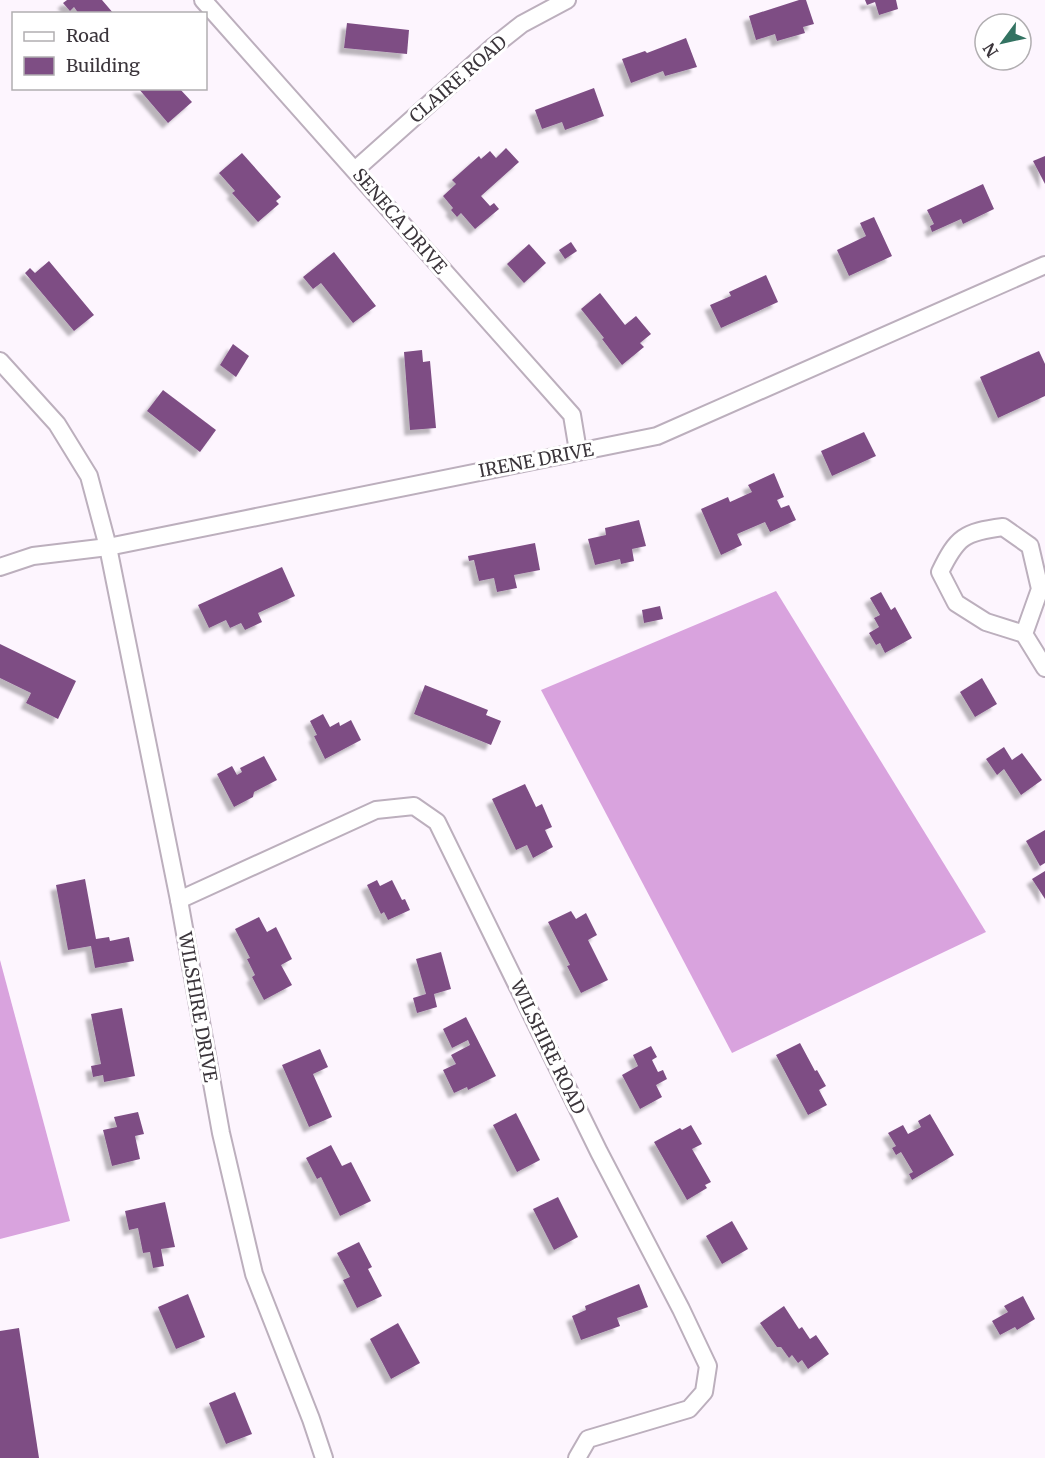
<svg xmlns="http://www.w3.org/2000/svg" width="1045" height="1458" viewBox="0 0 1045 1458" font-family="Merriweather,serif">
<defs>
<filter id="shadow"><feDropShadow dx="-5.5" dy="5.5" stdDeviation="1.5" flood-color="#0004"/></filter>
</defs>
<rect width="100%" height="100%" fill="#fdf5fe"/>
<!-- forest -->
<g fill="#d9a3de">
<path d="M776 591 986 932 732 1053 541 690Z"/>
<path d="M0 960 70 1221 0 1239Z"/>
</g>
<!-- building -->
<g fill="#7e4e84" filter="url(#shadow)">
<path d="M67 0H102L114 14H79L74 7 70 11 63 3Z"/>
<path d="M799 0H806L814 24 803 27 805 33 777 41 775 34 756 40 749 16Z"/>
<path d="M865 0H896L898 9 879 15 875 2 867 5Z"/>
<path d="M347 23 409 30 407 54 344 48Z"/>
<path d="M686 38 697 67 665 76 663 71 631 83 622 59 645 51 647 53Z"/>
<path d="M138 88H179L192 102 168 123Z"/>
<path d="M594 88 604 116 565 130 562 122 542 129 535 110Z"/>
<path d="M506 148 519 162 481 196 490 206 494 203 499 209 475 229 461 213 457 217 451 210 453 208 443 196 456 184 452 180 479 156 481 159 490 151 496 158Z"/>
<path d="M242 153 281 197 276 201 279 204 258 222 232 193 235 191 219 173Z"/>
<path d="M1045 156V184L1033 161Z"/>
<path d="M983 184 994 209 963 224 961 219 932 232 930 226 934 224 927 210Z"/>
<path d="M874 217 892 256 849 276 837 250 866 236 860 223Z"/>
<path d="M571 242 577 251 565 259 559 250Z"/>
<path d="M529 244 546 263 524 283 507 264Z"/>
<path d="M334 252 376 306 353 323 321 283 313 289 303 277Z"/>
<path d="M49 261 94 315 74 331 25 273 30 268 35 273Z"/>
<path d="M766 275 778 302 721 328 710 305 731 296 729 292Z"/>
<path d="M600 293 625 325 636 316 651 334 640 343 644 347 622 365 602 339 604 338 581 309Z"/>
<path d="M233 344 249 356 236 377 220 365Z"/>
<path d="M422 350 423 362 430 361 436 428 410 430 404 352Z"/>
<path d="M1039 351 1045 364V396L998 418 980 377Z"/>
<path d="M163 390 216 430 200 452 147 411Z"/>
<path d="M864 432 876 456 832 476 821 451Z"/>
<path d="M774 473 784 497 777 500 781 508 789 505 796 520 770 532 765 522 737 534 742 545 721 555 701 509 728 497 730 502 752 492 748 485Z"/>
<path d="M639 520 646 546 632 549 634 561 621 564 620 559 595 565 588 539 606 535 605 528Z"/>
<path d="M535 543 540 570 514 575 517 588 497 592 494 578 479 581 474 560 469 561 468 556Z"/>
<path d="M282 567 295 596 258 613 262 622 245 630 241 623 230 628 226 620 209 628 198 605Z"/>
<path d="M881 592 891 610 895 607 912 638 885 653 880 643 876 645 869 633 879 627 874 618 880 615 870 598Z"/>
<path d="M660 606 663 619 644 623 642 610Z"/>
<path d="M0 644 76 681 58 719 26 703 31 693 0 678Z"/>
<path d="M982 678 997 704 975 717 960 692Z"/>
<path d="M425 685 488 710 486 715 501 721 491 745 414 714Z"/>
<path d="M323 714 330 727 339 722 340 726 351 720 361 740 325 759 314 736 317 735 310 721Z"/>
<path d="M1004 747 1012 760 1022 753 1042 780 1021 795 1004 769 997 775 986 759Z"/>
<path d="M264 756 277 780 254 792 253 797 234 807 217 774 232 766 237 775 242 772 240 768Z"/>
<path d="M525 784 536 807 542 804 552 827 545 830 553 847 533 858 527 845 516 850 492 799Z"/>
<path d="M1045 830V863L1040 866 1026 841Z"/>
<path d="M1045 871V899L1032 879Z"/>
<path d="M85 879 96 939 109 937 110 941 129 937 134 961 95 968 91 946 68 950 56 885Z"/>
<path d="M377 880 380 886 392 880 402 900 405 899 410 910 388 920 384 912 381 914 367 885Z"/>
<path d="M571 911 576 919 586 913 597 935 588 940 608 980 581 993 567 966 570 965 548 922Z"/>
<path d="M259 917 267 932 276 927 292 959 281 965 292 985 264 1000 252 977 255 975 247 959 250 958 235 929Z"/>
<path d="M441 952 451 989 434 994 437 1007 417 1013 413 998 426 994 416 959Z"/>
<path d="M122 1008 135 1076 104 1082 103 1075 93 1077 91 1066 101 1064 91 1014Z"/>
<path d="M466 1017 496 1076 468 1090 467 1087 454 1093 443 1070 456 1064 451 1055 470 1045 468 1040 452 1048 443 1029Z"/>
<path d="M800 1043 815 1071 817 1070 826 1086 819 1090 827 1105 808 1115 776 1055Z"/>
<path d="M651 1046 657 1057 652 1060 658 1072 663 1070 667 1079 656 1085 662 1097 640 1109 622 1075 638 1066 633 1055Z"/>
<path d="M320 1049 328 1067 313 1074 332 1117 309 1127 282 1065Z"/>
<path d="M138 1112 144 1134 135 1136 140 1159 112 1166 103 1130 117 1127 114 1117Z"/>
<path d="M516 1113 540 1160 517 1172 493 1125Z"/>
<path d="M930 1114 954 1155 912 1180 909 1174 913 1172 901 1152 896 1155 892 1148 896 1146 888 1133 903 1125 908 1134 921 1127 918 1121Z"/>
<path d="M691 1125 702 1144 692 1149 711 1182 705 1185 707 1188 687 1200 654 1142 680 1128 682 1130Z"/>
<path d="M331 1145 342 1166 351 1162 371 1201 340 1216 321 1177 317 1179 306 1158Z"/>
<path d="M558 1197 578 1237 554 1250 533 1209Z"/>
<path d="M165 1202 175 1247 161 1249 164 1266 153 1268 150 1252 143 1253 138 1228 129 1230 125 1211Z"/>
<path d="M732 1221 748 1249 722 1264 706 1236Z"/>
<path d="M359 1242 372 1267 368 1269 382 1296 357 1308 343 1280 350 1277 337 1253Z"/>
<path d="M639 1284 648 1307 617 1318 620 1326 581 1340 572 1316 586 1310 585 1306Z"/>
<path d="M188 1294 205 1337 176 1349 158 1307Z"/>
<path d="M1023 1296 1035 1319 1017 1330 1015 1327 1000 1335 992 1321 1008 1312 1004 1306Z"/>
<path d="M784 1306 799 1329 802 1327 810 1339 816 1335 829 1354 808 1369 802 1360 798 1363 792 1355 789 1358 781 1347H777L760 1323Z"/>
<path d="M398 1323 420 1363 391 1379 370 1339Z"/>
<path d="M19 1328 39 1458H0V1331Z"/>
<path d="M235 1392 252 1434 226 1444 209 1403Z"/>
</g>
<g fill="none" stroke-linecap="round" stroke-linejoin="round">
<defs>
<g id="minor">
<path d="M203 0 572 415 578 451"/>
<path d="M355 170 494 46 522 24 567 0"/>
<path d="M0 361 57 424 89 476 108 547 179 900 221 1133 254 1274 311 1419 324 1458"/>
<path d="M0 567 33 556 108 547 657 436 1045 265"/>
<path d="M1024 634 1040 589 1030 546 1003 527C964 532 957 537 940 572L956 603 986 622 1024 634 1045 668"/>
<path d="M179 900 376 810 414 806 437 822 599 1152 681 1309 708 1366 704 1392 689 1409 588 1439 577 1458"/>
</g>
</defs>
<!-- minor casing -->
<use href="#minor" stroke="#bcafbd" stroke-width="20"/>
<!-- minor -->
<use href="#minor" stroke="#fff" stroke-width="16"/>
</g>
<g text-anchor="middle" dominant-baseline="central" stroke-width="6" stroke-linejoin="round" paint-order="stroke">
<!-- street labels -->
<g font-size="18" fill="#3b353b" stroke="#fff">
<text transform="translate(458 79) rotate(-41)">CLAIRE ROAD</text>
<text transform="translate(400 221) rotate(49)">SENECA DRIVE</text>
<text transform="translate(536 460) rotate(-11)">IRENE DRIVE</text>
<text transform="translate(198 1007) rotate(80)">WILSHIRE DRIVE</text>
<text transform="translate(548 1047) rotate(64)">WILSHIRE ROAD</text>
</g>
</g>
<!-- legend -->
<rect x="12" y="12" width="195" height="78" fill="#ffffff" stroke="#b1aeb1" stroke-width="1.5"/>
<rect x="24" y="32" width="30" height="9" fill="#ffffff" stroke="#b1aeb1" stroke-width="1.5"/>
<text x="66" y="42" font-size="18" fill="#3b353b">Road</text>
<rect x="24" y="57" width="30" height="18" fill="#7e4e84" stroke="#b1aeb1" stroke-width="1.5"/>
<text x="66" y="72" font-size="18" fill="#3b353b">Building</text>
<!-- north arrow -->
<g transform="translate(1003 42) rotate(237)"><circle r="28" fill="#ffffff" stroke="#b1aeb1" stroke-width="1.5"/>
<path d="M0-4.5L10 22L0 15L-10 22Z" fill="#337362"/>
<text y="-9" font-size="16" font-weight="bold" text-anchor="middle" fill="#3b353b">N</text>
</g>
</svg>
